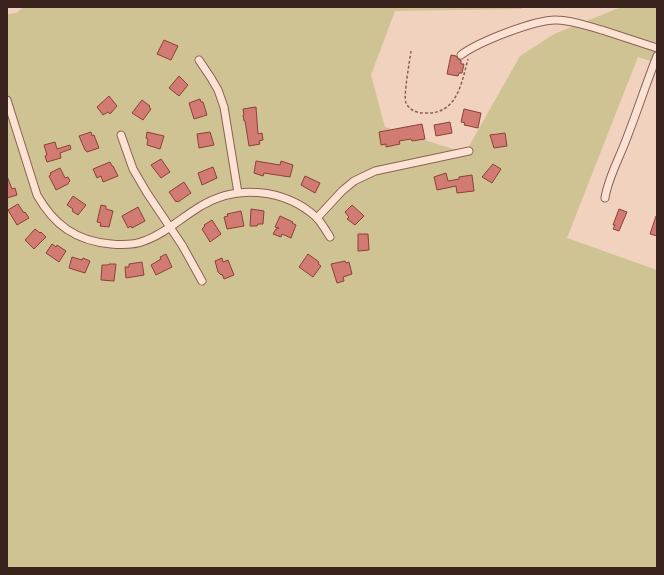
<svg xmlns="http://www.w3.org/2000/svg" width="664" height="575" viewBox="0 0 664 575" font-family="'Libre Baskerville',serif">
<rect width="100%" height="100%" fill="#f1d2bf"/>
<!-- green -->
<path fill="#d0c393" d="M24 7H522L521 9 395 11 371 75 385 127 465 153 520 56 554 34 621 7H657V63L638 57 567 238 657 270V568H7V14L16 13Z"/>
<!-- building -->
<g fill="#d27b72" stroke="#8c403a">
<path d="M164 40 178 46 171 60 157 54Z"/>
<path d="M451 55 456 56 458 59 461 60V64H464L462 73H459L458 76 447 74Z"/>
<path d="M179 76 188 85 179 96 169 88Z"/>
<path d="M109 96 117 106 110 114 108 112 103 115 97 107Z"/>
<path d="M200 99 201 102H203L207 115 194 119 189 103Z"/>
<path d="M142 100 150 106 149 107 151 109 143 120 132 113Z"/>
<path d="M256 107 258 134 262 133 263 140 259 141 260 144 249 146 245 121H244L243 115H244L243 109Z"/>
<path d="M464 109 481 113 478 128 464 125 465 123 461 122Z"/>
<path d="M450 122 452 133 436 136 434 125Z"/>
<path d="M422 124 425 139 412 141 411 139 399 141 400 144 386 147V144L381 145 379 132Z"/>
<path d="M91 132 92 136 94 135 99 148 87 152 85 150 79 136Z"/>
<path d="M147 132 164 136 160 149 147 145 148 139 146 138Z"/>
<path d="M210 132 214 145 199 148 197 134Z"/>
<path d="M505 133 507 146 494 148 490 135Z"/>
<path d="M55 142 57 149 70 145 71 149 60 153 61 158 47 162 45 156 47 155 44 145Z"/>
<path d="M161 159 170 172 161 178 151 165Z"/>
<path d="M256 161 280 165 281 161 293 165 290 177 264 173 263 176 254 173Z"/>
<path d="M110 162 112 166H113L118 176 103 182 101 176 97 178 93 169Z"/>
<path d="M493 164 501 169 492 183 482 177Z"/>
<path d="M213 167 217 178 202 185 198 173Z"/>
<path d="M60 168 65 178 68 177 70 181 68 183V184L56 190 49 176 51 175 50 173Z"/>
<path d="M446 173 448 181 459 179V177L472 175 474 191 457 193 456 186 437 190 434 177Z"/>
<path d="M7 176 12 189 15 188 17 195 7 198Z"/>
<path d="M305 176 320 183 315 193 301 185Z"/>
<path d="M184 182 191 193 178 202 177 201 176 202 169 192Z"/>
<path d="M73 196 86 205 78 215 72 211 73 209 67 205Z"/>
<path d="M18 204 24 213 25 212 29 218 17 225 8 210Z"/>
<path d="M101 205 106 206V209L113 211 109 227 100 226 101 223 97 222Z"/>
<path d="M352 205 364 216 355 225 347 219 349 217 345 212Z"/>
<path d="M138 207 145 221 132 228 131 226 128 228 122 216Z"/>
<path d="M251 209 264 211 263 224H258L257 226H250Z"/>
<path d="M619 209 627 212 619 231 613 229 615 225H613Z"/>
<path d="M241 211 244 226 227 229 224 217 228 216 227 214Z"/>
<path d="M280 216 293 222 292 223 296 225 291 238 282 234 281 237 273 234 276 229 279 228 275 227Z"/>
<path d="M656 216 657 217V236L650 234Z"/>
<path d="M212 220 221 234 210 242 202 229 205 226 204 225Z"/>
<path d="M35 229 40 233 41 232 46 237 34 249 25 240Z"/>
<path d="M358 234H368L369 250 358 251Z"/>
<path d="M52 244 56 247 57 245 66 251 59 262 46 253Z"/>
<path d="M166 254 172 267 156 275 151 265 161 259 160 257Z"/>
<path d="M308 254 319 262 318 264 321 266 313 277 299 267Z"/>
<path d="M72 257 82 260 83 258 90 261 85 273 69 268Z"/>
<path d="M222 258 223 262 228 260 234 275 224 279 222 274 221 275 218 272 215 261Z"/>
<path d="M345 261 346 263 349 262 352 274 343 277 344 281 337 283 331 264Z"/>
<path d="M142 262 144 275 126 278 125 267H129V264Z"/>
<path d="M109 264H116L114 281 101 280 102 265H108Z"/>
</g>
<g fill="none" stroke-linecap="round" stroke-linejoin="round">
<defs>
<g id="street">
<path d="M461 55C478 42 536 19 557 20 572 20 587 26 602 30 620 36 639 42 657 48"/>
<path d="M199 60 211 78 218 90 224 107 238 193"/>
<path d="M7 100 37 195C54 225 76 241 111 244 122 245 134 245 144 241 165 234 182 217 201 206 237 184 285 189 316 217 322 223 326 231 330 237"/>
<path d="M121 135 133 169 147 193 182 245 202 281"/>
<path d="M605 198C608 178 619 159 626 140 637 112 646 84 657 56"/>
<path d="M317 218 342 191 354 181 375 171 469 151"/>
</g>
</defs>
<!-- street casing -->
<use href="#street" stroke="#8b6156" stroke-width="9"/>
<!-- path -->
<path stroke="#8b6156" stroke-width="1.5" stroke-dasharray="3 2" stroke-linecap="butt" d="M411 51C410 59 403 97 406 103 409 110 417 113 424 113 457 115 461 85 468 59"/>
<!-- street -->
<use href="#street" stroke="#fbe2d3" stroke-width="7"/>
</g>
<!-- border -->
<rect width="664" height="575" fill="none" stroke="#39211c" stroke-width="16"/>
</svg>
